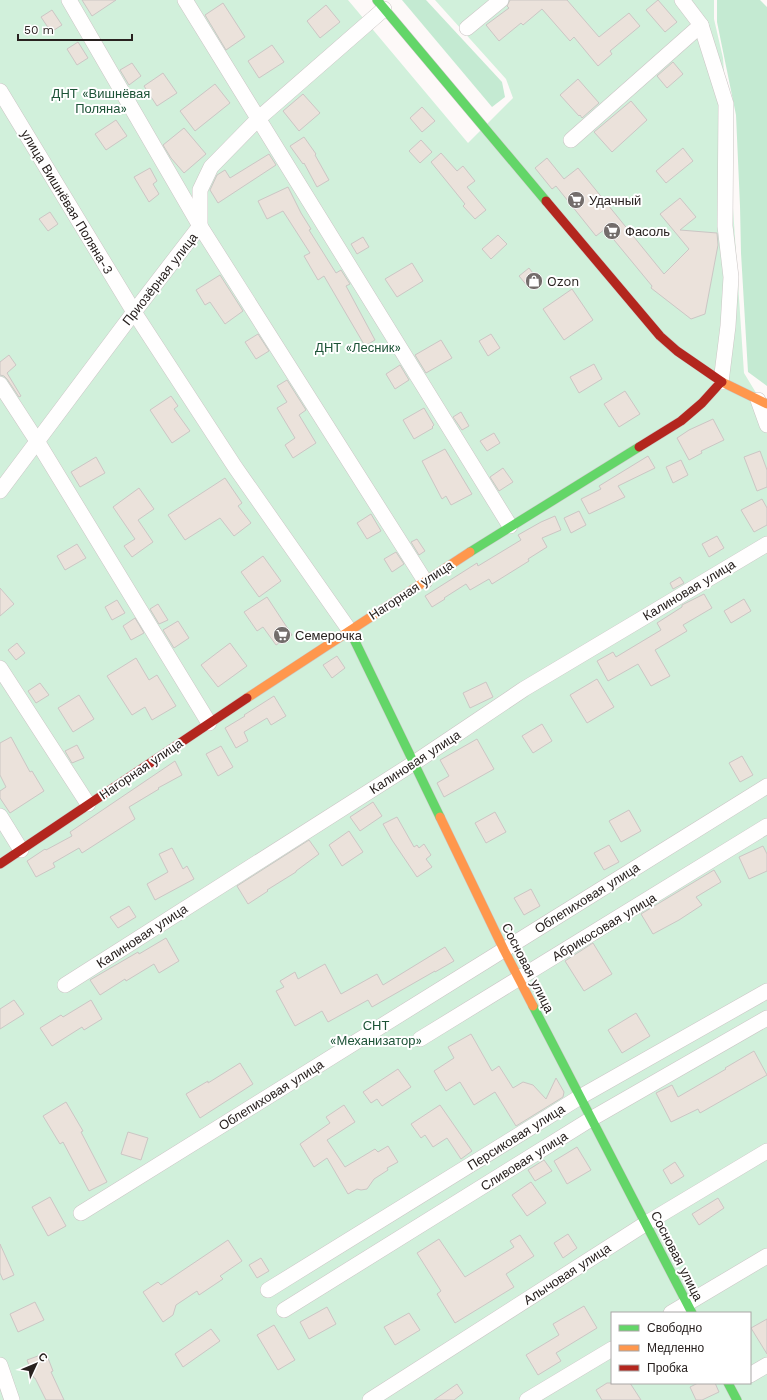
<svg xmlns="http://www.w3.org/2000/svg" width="767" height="1400" viewBox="0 0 767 1400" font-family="'Work Sans',sans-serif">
<rect width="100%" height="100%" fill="#fdf9f8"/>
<!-- green -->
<path fill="#d1f0db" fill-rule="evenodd" d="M0 0H348L468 143 513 98 506 79 435 0H714V19L723 58 744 373 767 411V1400H0ZM612 1313H750V1383H612Z"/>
<!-- forest -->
<g fill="#c4ead2">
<path d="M402 0H426L502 82 505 97 492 107Z"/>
<path d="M717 0H760L767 7V386L748 372 741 253 740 206 736 115 717 22Z"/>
</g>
<!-- building -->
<g fill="#ebe2db" stroke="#cbc6c4">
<path d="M82 0H116L92 16Z"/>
<path d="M510 0H567L599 37 629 13 640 26 610 51 612 54 598 66 574 37 570 41 542 9 523 25 521 23 499 41 486 25 509 8 507 6Z"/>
<path d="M658 0 677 22 665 32 646 10Z"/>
<path d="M223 3 245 37 226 50 205 15Z"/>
<path d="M326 5 340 22 320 38 307 21Z"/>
<path d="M52 10 62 25 51 32 41 17Z"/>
<path d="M78 42 88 58 77 65 67 49Z"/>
<path d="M272 45 284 62 259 78 248 61Z"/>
<path d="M673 62 683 74 667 88 657 76Z"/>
<path d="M132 63 141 76 129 85 120 70Z"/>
<path d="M163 73 177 93 157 106 144 86Z"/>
<path d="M578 79 599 103 582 118 580 115 579 116 560 95Z"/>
<path d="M215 84 230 103 195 131 180 111Z"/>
<path d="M303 94 320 113 299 131 283 111Z"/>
<path d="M631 101 647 120 612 152 594 132Z"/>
<path d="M422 107 435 121 422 132 410 118Z"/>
<path d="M116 120 127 136 106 150 95 134Z"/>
<path d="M184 128 206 154 184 173 171 158 163 145Z"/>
<path d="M304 137 316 154 315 155 329 180 317 187 304 163 303 164 290 146Z"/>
<path d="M421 140 432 152 420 163 409 151Z"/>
<path d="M683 148 693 161 666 183 656 171Z"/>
<path d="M441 153 457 171 463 166 475 181 467 187 486 210 475 219 463 206 465 204 431 162Z"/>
<path d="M269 154 276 165 218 203 210 190 217 175 225 170 230 178Z"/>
<path d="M547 158 564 179 578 168 664 274 689 249 660 214 680 198 696 217 680 230 717 233 718 245 705 314 691 319 651 288 652 286 605 229 596 236 556 186 552 189 535 168Z"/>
<path d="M150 168 157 181 153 184 159 194 149 202 134 177Z"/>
<path d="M288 187 301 213 311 229 309 230 336 273 341 270 350 284 346 286 375 340 365 346 324 276 318 280 304 256 310 253 283 211 267 219 258 201Z"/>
<path d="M50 212 58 224 48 231 39 219Z"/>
<path d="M498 235 507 244 491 259 482 249Z"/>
<path d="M363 237 369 247 357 254 351 244Z"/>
<path d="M412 263 423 281 397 297 385 279Z"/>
<path d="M529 268 539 281 529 288 519 276Z"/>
<path d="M220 275 243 311 225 324 210 302 205 305 196 290Z"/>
<path d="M572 289 593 320 564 340 543 309Z"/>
<path d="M258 334 269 351 256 359 245 342Z"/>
<path d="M491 334 500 348 488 356 479 341Z"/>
<path d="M441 340 452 358 426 373 415 355Z"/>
<path d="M9 355 16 365 7 373 21 396 19 397 7 379 4 376 0 375V362Z"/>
<path d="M594 364 602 379 579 393 570 377Z"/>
<path d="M400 365 409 380 395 389 386 374Z"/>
<path d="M287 380 306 410 299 415 316 443 293 458 285 445 295 438 277 408 287 402 277 386Z"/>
<path d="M625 391 640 414 619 427 604 404Z"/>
<path d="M171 396 178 406 174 409 190 431 172 443 150 410Z"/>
<path d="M424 408 434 425 432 427 433 428 414 439 403 420Z"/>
<path d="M461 412 469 426 462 430 453 417Z"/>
<path d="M713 419 724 440 701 451 702 453 689 460 677 438 689 430Z"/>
<path d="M494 433 500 443 487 451 480 441Z"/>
<path d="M445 449 472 494 451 505 446 496 442 499 422 461Z"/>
<path d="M760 451 767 470V487L757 491 744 457Z"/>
<path d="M648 456 655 468 618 486 625 497 589 514 581 499 601 489 599 486Z"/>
<path d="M96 457 105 473 80 487 71 472Z"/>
<path d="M681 460 688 475 673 483 666 467Z"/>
<path d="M503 468 513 482 499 491 490 477Z"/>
<path d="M225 478 242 503 238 506 251 523 234 536 220 518 185 540 168 515Z"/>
<path d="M139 488 154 509 138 520 153 542 132 557 124 546 135 539 113 507Z"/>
<path d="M762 499 767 508V525L754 532 741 510Z"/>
<path d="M579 511 586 525 571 533 564 518Z"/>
<path d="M371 514 381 531 367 539 357 523Z"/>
<path d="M555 516 561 530 542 538 547 547 528 559 529 561 492 584 489 579 470 590 466 584 444 598 445 599 432 607 425 596 477 563 478 566 521 540 518 535 541 522Z"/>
<path d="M717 536 724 548 709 557 702 544Z"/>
<path d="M417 539 425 551 419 555 411 542Z"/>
<path d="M77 544 86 558 65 570 57 556Z"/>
<path d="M396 552 404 564 392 572 384 559Z"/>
<path d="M263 556 281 581 259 597 241 572Z"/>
<path d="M680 577 684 583 673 589 670 583Z"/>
<path d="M0 588 14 604 0 616Z"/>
<path d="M704 594 712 608 683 625 687 631 655 650 670 676 651 686 638 664 608 681 597 661 613 652 616 657 661 630 657 623 682 607V605Z"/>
<path d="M267 597 292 635 276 645 263 627 257 631 244 612Z"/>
<path d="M744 599 751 611 731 623 724 611Z"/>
<path d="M117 600 125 613 112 620 105 607Z"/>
<path d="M158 604 168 620 159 624 150 609Z"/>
<path d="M135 618 144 633 131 640 123 626Z"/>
<path d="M178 621 189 638 174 648 163 630Z"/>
<path d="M17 643 25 653 16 660 8 650Z"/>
<path d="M230 643 247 666 218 687 201 665Z"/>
<path d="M337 656 345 668 332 678 323 665Z"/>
<path d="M136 658 149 680 157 675 176 706 152 720 145 707 132 715 107 676Z"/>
<path d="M597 679 614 707 587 723 570 695Z"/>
<path d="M486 682 493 697 470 708 463 693Z"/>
<path d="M40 683 49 695 36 703 28 691Z"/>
<path d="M79 695 94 719 73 732 58 708Z"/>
<path d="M274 696 286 716 271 725 267 718 244 732 248 741 236 748 225 728 245 716 244 715Z"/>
<path d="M542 724 552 741 533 753 522 736Z"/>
<path d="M11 737 30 772 32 771 44 791 10 813 0 798V791L6 787 0 775V743Z"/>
<path d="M477 739 494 769 444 797 437 783 449 776 440 760Z"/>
<path d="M77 745 84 758 72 763 65 751Z"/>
<path d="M221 746 233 767 218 776 206 754Z"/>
<path d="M742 756 753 775 740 782 729 763Z"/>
<path d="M175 761 182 775 158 788 159 789 129 807 135 819 82 853 79 848 53 863 55 867 36 877 27 861 45 849 46 850 72 836 70 832Z"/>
<path d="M373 802 382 816 360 831 350 817Z"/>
<path d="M629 810 641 831 621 842 609 821Z"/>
<path d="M495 812 506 832 486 843 475 823Z"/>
<path d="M397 817 414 847 417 845 419 848 424 844 431 855 426 859 432 867 417 877 392 840 383 824Z"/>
<path d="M349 831 363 852 342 866 329 845Z"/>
<path d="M309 840 319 854 296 871V872L267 890 268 891 248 904 237 886Z"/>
<path d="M609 845 619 862 604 870 594 853Z"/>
<path d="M763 846 767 854V871L749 879 739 857Z"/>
<path d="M172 848 183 869 187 866 194 879 155 900 147 884 168 872 159 854Z"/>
<path d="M714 870 721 882 696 897 702 905 679 920 653 934 641 914Z"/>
<path d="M531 889 540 906 524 915 514 898Z"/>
<path d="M129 906 136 917 118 928 110 917Z"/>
<path d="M166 938 179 961 159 973 154 964 126 981 125 979 100 995 90 980 138 952 139 954Z"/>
<path d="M593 943 612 974 584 991 565 961Z"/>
<path d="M445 947 454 961 435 972V971L372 1007 368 1000 328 1022 322 1011 295 1026 276 991 284 987 280 981 295 972 298 979 325 964 341 994 377 974 383 985Z"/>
<path d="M14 1000 24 1014 0 1029V1009Z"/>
<path d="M91 1000 102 1019 84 1030 82 1027 52 1046 40 1028 61 1015 63 1017Z"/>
<path d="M636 1013 650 1036 622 1053 608 1030Z"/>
<path d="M471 1034 492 1071 499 1066 513 1088 523 1082 533 1085 546 1099 556 1078 564 1092 563 1097 516 1126 495 1092 474 1105 460 1082 446 1091 434 1071 454 1058 448 1047Z"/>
<path d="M754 1051 767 1075 700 1113 698 1109 671 1122 656 1093 672 1085 678 1097 726 1069 725 1068Z"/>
<path d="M240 1063 253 1084 200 1118 186 1094 208 1081V1083Z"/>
<path d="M398 1069 411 1087 382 1106 377 1099 371 1103 363 1092Z"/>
<path d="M66 1102 83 1131 81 1132 107 1182 89 1191 63 1142 60 1144 43 1116Z"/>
<path d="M344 1105 355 1122 327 1140 345 1167 375 1149 378 1152 388 1146 398 1162 387 1168 388 1170 374 1179 367 1189 361 1190 357 1189 348 1194 327 1158 314 1167 300 1144 330 1123 326 1117Z"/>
<path d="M440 1105 472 1151 461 1159 447 1138 433 1147 425 1135 421 1138 411 1124Z"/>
<path d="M128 1132 148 1138 141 1160 121 1154Z"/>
<path d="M577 1147 591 1170 567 1184 554 1161Z"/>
<path d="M544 1160 552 1171 535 1181 528 1170Z"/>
<path d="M675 1162 684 1176 671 1184 663 1170Z"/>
<path d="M531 1182 546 1203 527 1216 512 1195Z"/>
<path d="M50 1197 66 1226 48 1236 32 1207Z"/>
<path d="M718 1198 724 1208 699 1225 692 1214Z"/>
<path d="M568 1234 577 1248 563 1258 554 1243Z"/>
<path d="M520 1235 534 1256 506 1274 514 1287 455 1323 437 1294 441 1291 417 1253 439 1239 465 1277 514 1247 510 1241Z"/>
<path d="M228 1240 242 1261 220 1276 223 1279 199 1295 197 1291 176 1305 173 1315 163 1322 143 1292 158 1282 161 1285Z"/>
<path d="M0 1244 14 1275 3 1280 0 1273Z"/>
<path d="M261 1258 269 1271 257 1278 249 1265Z"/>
<path d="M35 1302 44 1320 18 1332 10 1314Z"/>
<path d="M584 1306 597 1328 556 1353 561 1361 538 1375 526 1355 559 1335 553 1324Z"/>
<path d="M327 1307 336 1324 309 1339 300 1322Z"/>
<path d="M409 1313 420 1330 395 1345 384 1327Z"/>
<path d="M767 1319V1354L751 1328Z"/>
<path d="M274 1325 295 1360 278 1370 257 1335Z"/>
<path d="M211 1329 220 1341 183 1367 175 1354Z"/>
<path d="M46 1353 53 1371 51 1372 64 1400H46L35 1378H34L27 1360Z"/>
<path d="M607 1383H630L641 1400H602L596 1390Z"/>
<path d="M698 1383H715L719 1392 702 1400H696L690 1387Z"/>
<path d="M457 1384 463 1393 454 1400H434Z"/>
</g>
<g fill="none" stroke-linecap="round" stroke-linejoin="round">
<defs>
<g id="street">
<path d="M69 0 200 226 425 581"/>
<path d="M185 0 510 526"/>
<path d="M682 0 701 25 726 104 725 226 731 277 728 326 721 382"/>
<path d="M467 28 501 0"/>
<path d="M0 91 134 312 235 467 350 631"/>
<path d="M571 140 701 25"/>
<path d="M0 384 37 441 209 723"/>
<path d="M758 400 767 425"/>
<path d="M0 491 134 312 200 226V190L211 167 258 119 384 9"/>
<path d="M0 668 88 804"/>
<path d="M0 816 21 850"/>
<path d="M65 985 414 763 524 689 767 544"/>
<path d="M420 1039 767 826"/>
<path d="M81 1213 767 786"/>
<path d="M268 1290 580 1097 767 991"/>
<path d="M284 1310 591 1119 767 1018"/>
<path d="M671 1313 767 1256"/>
<path d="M0 1365 12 1400"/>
<path d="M750 1375 767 1365"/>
<path d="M370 1400 645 1224 767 1151"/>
<path d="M527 1400 612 1349"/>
</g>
<g id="fast">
<path d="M377 0 546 201"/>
<path d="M470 552 639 447"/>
<path d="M350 631 440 817"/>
<path d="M533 1006 692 1313"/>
<path d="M728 1383 737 1400"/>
</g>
<g id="slow">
<path d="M722 382 767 404"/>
<path d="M247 698 470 552"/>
<path d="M440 817 504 950 533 1006"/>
</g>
<g id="jam">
<path d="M546 201 660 336 677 351 722 382"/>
<path d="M639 447 681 421 702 403 721 382"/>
<path d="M0 864 247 698"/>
</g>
</defs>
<!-- street casing -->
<use href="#street" stroke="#cbc6c5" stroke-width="16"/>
<!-- fast casing -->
<use href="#fast" stroke="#cbc6c5" stroke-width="10"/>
<!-- slow casing -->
<use href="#slow" stroke="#cbc6c5" stroke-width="10"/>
<!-- jam casing -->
<use href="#jam" stroke="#cbc6c5" stroke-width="10"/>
<!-- street -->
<use href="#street" stroke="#fffefe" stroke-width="15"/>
<!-- fast -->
<use href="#fast" stroke="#63d668" stroke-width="9"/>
<!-- slow -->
<use href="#slow" stroke="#ff974d" stroke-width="9"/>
<!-- jam -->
<use href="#jam" stroke="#b3261e" stroke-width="9"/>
</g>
<!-- icons -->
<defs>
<symbol id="supermarket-disc" viewBox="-11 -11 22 22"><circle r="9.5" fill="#736d6b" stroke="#fff"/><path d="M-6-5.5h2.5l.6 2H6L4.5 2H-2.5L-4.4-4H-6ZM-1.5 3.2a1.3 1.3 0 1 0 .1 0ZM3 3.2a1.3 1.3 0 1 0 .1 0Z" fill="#fff"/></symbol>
<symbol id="shop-disc" viewBox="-11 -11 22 22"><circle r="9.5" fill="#736d6b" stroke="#fff"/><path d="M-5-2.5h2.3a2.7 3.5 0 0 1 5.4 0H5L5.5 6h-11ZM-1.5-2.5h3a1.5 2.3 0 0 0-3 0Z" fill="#fff"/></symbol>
</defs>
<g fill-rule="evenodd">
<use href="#supermarket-disc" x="566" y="190" width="20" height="20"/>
<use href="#supermarket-disc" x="602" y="221" width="20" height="20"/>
<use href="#shop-disc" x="524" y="271" width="20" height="20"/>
<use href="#supermarket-disc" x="272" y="625" width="20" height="20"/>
</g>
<g text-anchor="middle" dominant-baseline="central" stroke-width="4" stroke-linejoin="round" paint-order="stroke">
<!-- park labels -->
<g font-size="13" fill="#1d5337" stroke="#fff">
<text x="101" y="93">ДНТ «Вишнёвая<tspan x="101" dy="15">Поляна»</tspan></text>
<text x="358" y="347">ДНТ «Лесник»</text>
<text x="376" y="1025">СНТ<tspan x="376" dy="15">«Механизатор»</tspan></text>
</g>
<!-- poi labels -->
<g font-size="13" fill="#28211f" stroke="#fff" text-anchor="start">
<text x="589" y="200">Удачный</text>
<text x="625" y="231">Фасоль</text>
<text x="547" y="281">Ozon</text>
<text x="295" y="635">Семерочка</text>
</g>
<!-- street labels -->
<g font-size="13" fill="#28211f" stroke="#fff">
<text transform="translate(67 202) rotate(59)">улица Вишнёвая Поляна-3</text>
<text transform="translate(160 279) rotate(-52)">Приозёрная улица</text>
<text transform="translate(411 590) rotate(-33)">Нагорная улица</text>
<text transform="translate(689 590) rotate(-31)">Калиновая улица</text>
<text transform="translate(415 762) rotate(-33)">Калиновая улица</text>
<text transform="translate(141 769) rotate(-34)">Нагорная улица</text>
<text transform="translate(587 898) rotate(-32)">Облепиховая улица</text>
<text transform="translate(604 927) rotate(-31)">Абрикосовая улица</text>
<text transform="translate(142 936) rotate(-33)">Калиновая улица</text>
<text transform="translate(528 968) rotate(63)">Сосновая улица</text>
<text transform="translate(271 1095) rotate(-32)">Облепиховая улица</text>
<text transform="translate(516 1137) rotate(-32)">Персиковая улица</text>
<text transform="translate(524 1161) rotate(-32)">Сливовая улица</text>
<text transform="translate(677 1256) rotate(63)">Сосновая улица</text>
<text transform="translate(567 1274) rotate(-33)">Алычовая улица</text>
</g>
</g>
<!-- legend -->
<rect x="611" y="1312" width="140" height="72" fill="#ffffff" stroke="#a9a6a5"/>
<rect x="619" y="1325" width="20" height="6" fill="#63d668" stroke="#a9a6a5"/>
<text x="647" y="1332" font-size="12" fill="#28211f">Свободно</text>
<rect x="619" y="1345" width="20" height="6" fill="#ff974d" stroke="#a9a6a5"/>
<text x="647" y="1352" font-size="12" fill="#28211f">Медленно</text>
<rect x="619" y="1365" width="20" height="6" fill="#b3261e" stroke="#a9a6a5"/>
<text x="647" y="1372" font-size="12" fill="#28211f">Пробка</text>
<!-- north arrow -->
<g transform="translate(36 1364) rotate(46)" stroke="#ffffff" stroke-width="3" paint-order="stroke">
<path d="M0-3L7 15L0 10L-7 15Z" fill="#28211f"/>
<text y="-6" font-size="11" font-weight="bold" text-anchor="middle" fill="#28211f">С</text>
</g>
<!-- scale -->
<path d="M18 34v6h114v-6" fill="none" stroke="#28211f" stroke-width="2"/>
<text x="24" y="34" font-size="12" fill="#28211f" stroke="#ffffff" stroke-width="3" paint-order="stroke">50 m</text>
</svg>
